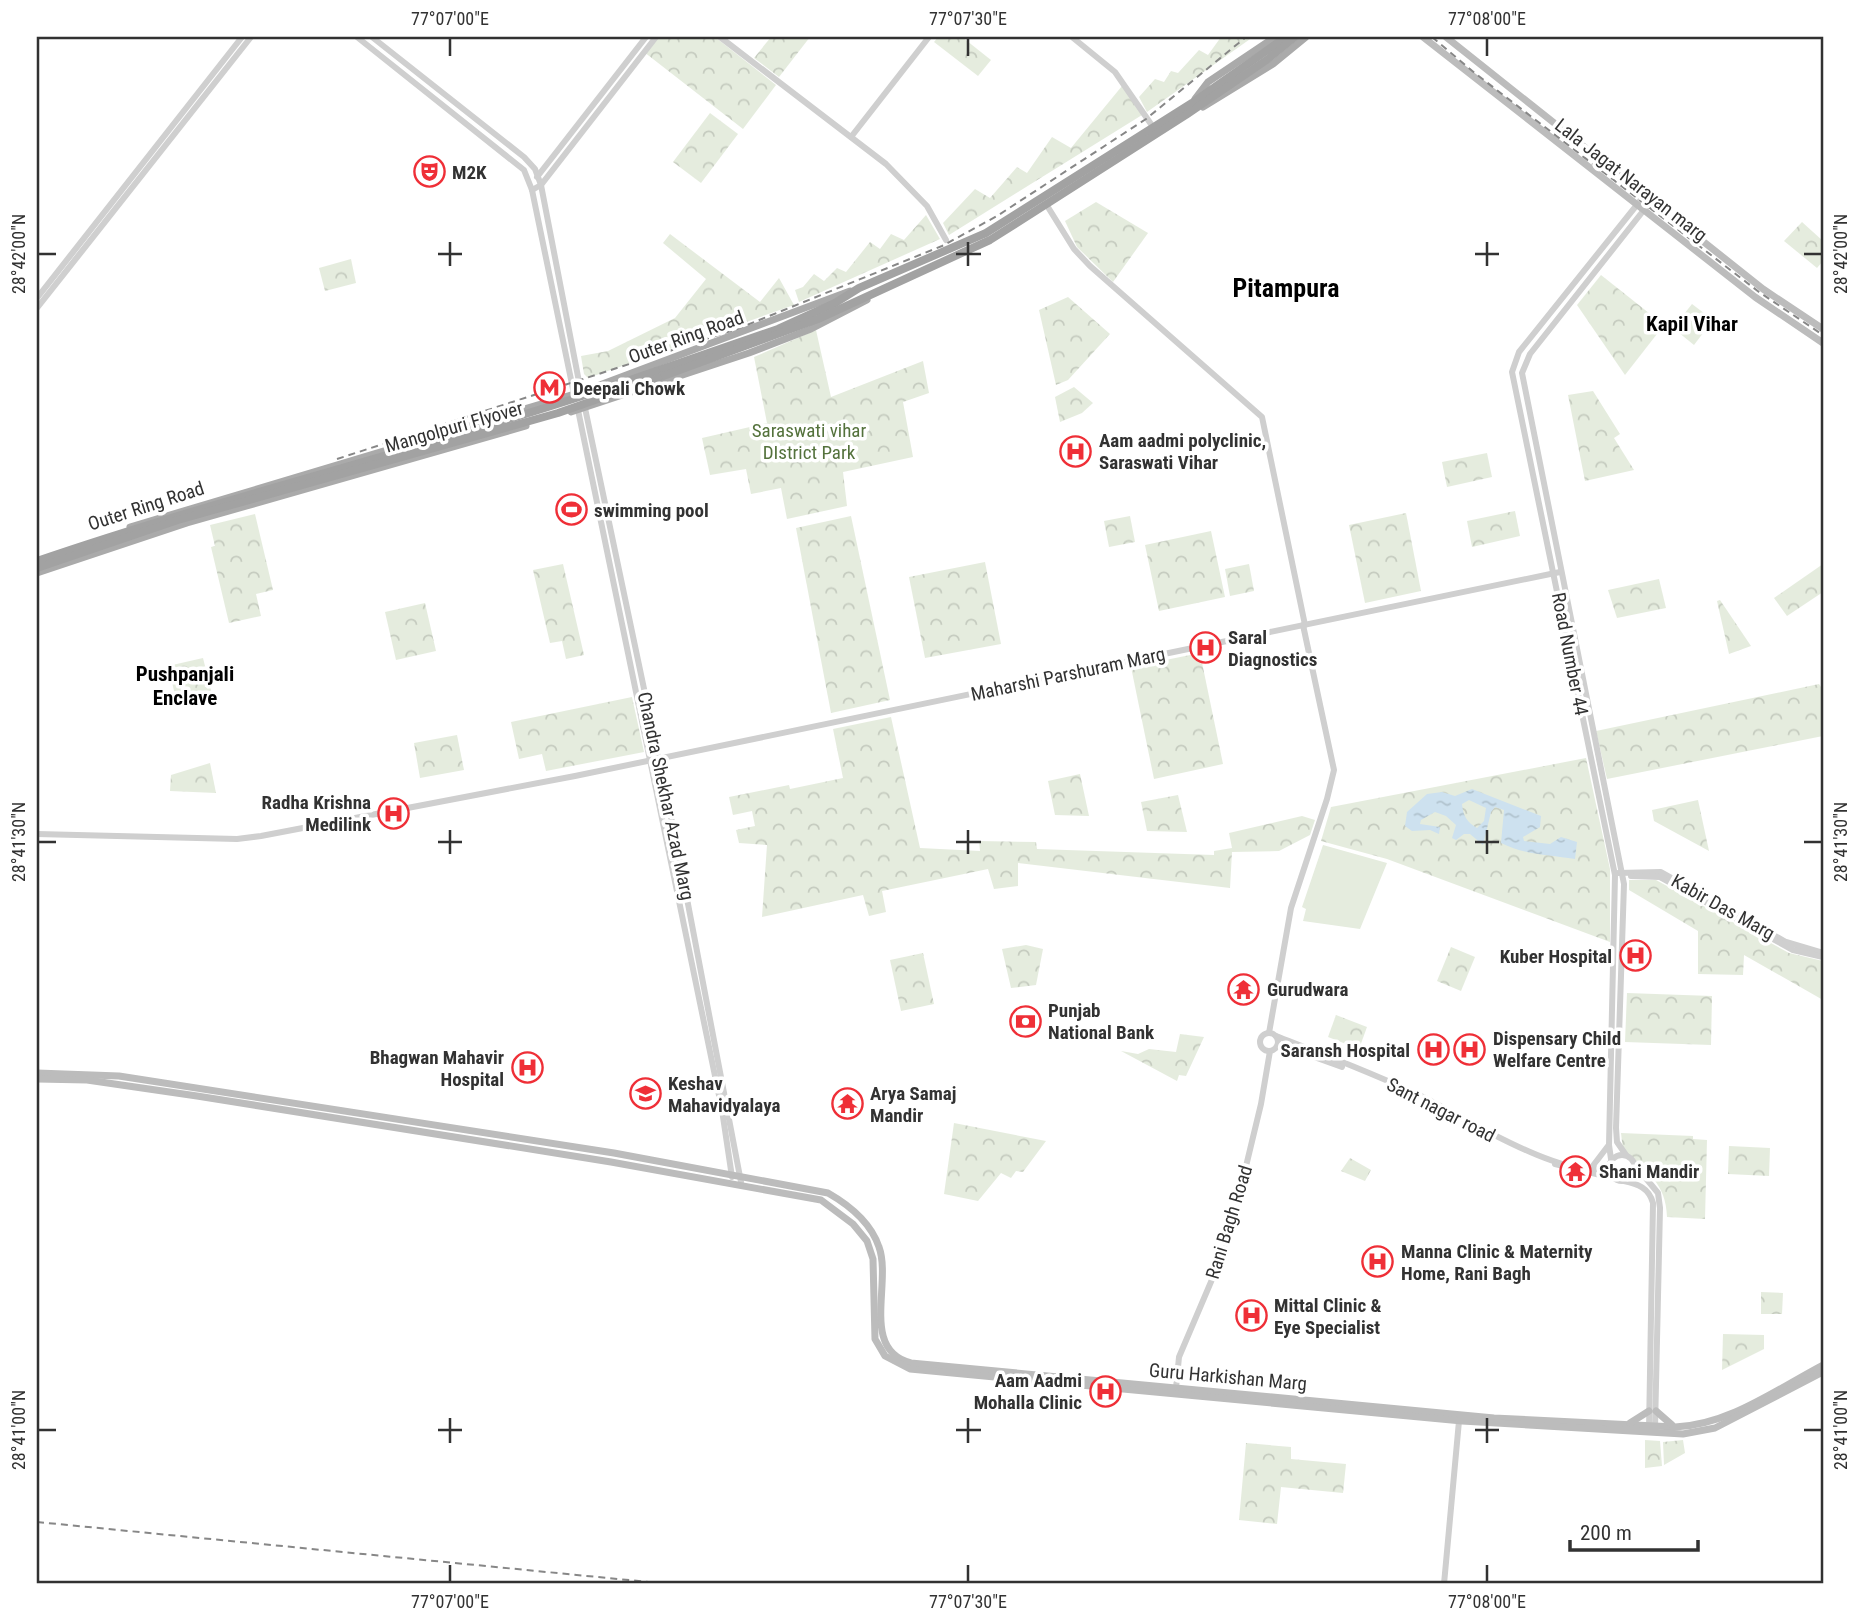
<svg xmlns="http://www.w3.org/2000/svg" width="1860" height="1621" viewBox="0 0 1860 1621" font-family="'Roboto Condensed',sans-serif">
<defs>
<pattern id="forest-crowns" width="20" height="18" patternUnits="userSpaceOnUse" patternTransform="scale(1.75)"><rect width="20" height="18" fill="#e5ecde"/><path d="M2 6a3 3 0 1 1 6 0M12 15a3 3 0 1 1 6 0" fill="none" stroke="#c5cbbf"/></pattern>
<pattern id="water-ripples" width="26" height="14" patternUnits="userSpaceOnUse" patternTransform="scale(1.75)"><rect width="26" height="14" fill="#cde1ef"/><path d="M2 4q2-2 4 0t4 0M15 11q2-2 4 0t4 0" fill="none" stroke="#b0c2cd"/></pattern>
</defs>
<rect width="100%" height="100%" fill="#fff"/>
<!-- green -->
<path fill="#e5ecde" d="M1323 845 1387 863 1360 929 1303 921 1306 909 1302 907Z"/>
<!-- forest -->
<g fill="url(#forest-crowns)">
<path d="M658 37H715L776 85 743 129 644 52Z"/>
<path d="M771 37H810L779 77 754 58Z"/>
<path d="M938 37H962L991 60 978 76 934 42Z"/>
<path d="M1221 37H1253L1147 112 1139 97 1155 79 1164 82 1171 71 1178 73 1199 50 1208 55Z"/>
<path d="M1122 86 1142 115 949 235 943 223 975 189 990 198 1017 167 1027 173 1052 137 1071 148Z"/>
<path d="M710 113 738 134 701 183 673 162Z"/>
<path d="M1096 202 1148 233 1113 282 1077 247 1065 221Z"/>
<path d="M926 215 940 239 799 302 795 290 803 287 814 274 824 281 837 268 846 272 870 242 880 249 891 234 904 240Z"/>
<path d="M1802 222 1823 241V261L1817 268 1784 241Z"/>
<path d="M670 234 760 302 779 278 794 305 588 378 584 374 581 356 608 351 675 318 706 279 663 243Z"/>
<path d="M351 259 356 283 325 291 319 268Z"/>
<path d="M1601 275 1664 325 1625 375 1577 305Z"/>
<path d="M1068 297 1110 334 1068 380 1056 385 1039 310Z"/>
<path d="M1692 304 1713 320 1694 345 1673 328Z"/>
<path d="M816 330 831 397 923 361 929 393 903 402 913 457 843 472 847 506 787 519 781 488 751 494 746 469 710 475 702 438 767 423 754 357Z"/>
<path d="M1074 387 1093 403 1082 413 1060 422 1055 397Z"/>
<path d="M1593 391 1620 434 1614 438 1634 470 1585 481 1568 395Z"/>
<path d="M1487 453 1492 477 1447 487 1442 462Z"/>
<path d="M1515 511 1520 536 1472 547 1467 521Z"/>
<path d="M1406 513 1421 591 1365 603 1349 525Z"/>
<path d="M255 514 273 590 256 594 261 616 229 623 211 547 215 546 210 525Z"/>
<path d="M851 516 890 700 831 713 796 528Z"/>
<path d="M1130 516 1135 542 1109 547 1104 521Z"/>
<path d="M1211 531 1225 597 1159 611 1145 545Z"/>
<path d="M985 562 1001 644 925 658 909 577Z"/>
<path d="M563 564 584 655 566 659 562 641 550 643 533 570Z"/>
<path d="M1249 564 1254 591 1230 596 1225 569Z"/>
<path d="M1823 564V592L1787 616 1774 598Z"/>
<path d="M1659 579 1666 608 1617 618 1608 590Z"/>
<path d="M1720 600 1751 646 1729 654 1717 601Z"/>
<path d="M425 603 436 651 396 660 385 612Z"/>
<path d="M1200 653 1223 764 1154 779 1131 667Z"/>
<path d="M203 658 212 694 177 703 168 666Z"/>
<path d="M1819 684 1823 690V736L1607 779 1596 731Z"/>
<path d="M632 697 644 752 546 771 542 754 519 759 511 722Z"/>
<path d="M891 717 920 848 980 851 979 841 1036 842 1037 849 1214 855V851L1232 848 1229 833 1302 816 1315 820 1310 835 1279 851 1232 852 1230 888 1018 863V886L994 889 988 869 882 891 886 912 869 916 863 895 762 917 767 845 739 843 736 830 755 826 752 811 733 815 729 797 789 785 790 789 843 778 833 729Z"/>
<path d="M457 735 464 770 420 778 414 743Z"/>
<path d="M1586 758 1610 869V942L1387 859 1321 841 1331 807Z"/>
<path d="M210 763 216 793 170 791 171 775Z"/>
<path d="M1080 774 1089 816 1055 815 1048 781Z"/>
<path d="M1178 795 1187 832 1147 831 1141 802Z"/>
<path d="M1698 800 1709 851 1654 821 1652 810Z"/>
<path d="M1629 880H1656L1789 953 1823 961V1000L1744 955 1743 975 1698 974V931L1629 890Z"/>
<path d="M1026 945 1043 949 1036 985 1011 988 1002 949Z"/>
<path d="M1451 947 1475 957 1461 991 1437 981Z"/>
<path d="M923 953 934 1004 901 1011 890 960Z"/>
<path d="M1627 993 1712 996 1711 1045 1625 1042Z"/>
<path d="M1336 1015 1367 1027 1359 1049 1328 1037Z"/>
<path d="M1180 1034 1204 1037 1186 1076 1179 1075 1177 1081 1121 1051 1138 1054 1149 1049 1176 1052Z"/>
<path d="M954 1123 1046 1141 1023 1172 1016 1171 1011 1178 1001 1173 978 1201 944 1194Z"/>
<path d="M1621 1133 1693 1136V1139L1707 1140 1705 1219 1667 1217C1666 1183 1647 1172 1623 1150Z"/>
<path d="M1729 1146 1770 1148 1769 1176 1728 1174Z"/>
<path d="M1350 1158 1371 1170 1365 1181 1341 1171Z"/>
<path d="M1761 1292 1783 1293 1782 1314H1761Z"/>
<path d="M1723 1334 1764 1335V1349L1722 1370Z"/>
<path d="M1645 1440 1660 1441 1662 1466 1645 1468Z"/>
<path d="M1683 1440 1685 1453 1664 1465 1663 1442Z"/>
<path d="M1246 1443 1291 1447V1459L1346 1464 1343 1493 1281 1487 1277 1524 1239 1520Z"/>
</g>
<!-- water -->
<path fill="url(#water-ripples)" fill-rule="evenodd" d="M1472 789 1541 816 1540 827 1523 837 1524 841 1550 844 1561 837 1577 842 1575 859C1549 855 1525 855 1501 843L1504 810 1495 807 1491 812 1483 845 1470 834H1464L1456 840 1452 838 1456 825 1446 816 1435 812 1421 820 1420 824 1440 827 1439 834 1430 830 1412 831 1405 826 1407 812 1427 794 1442 792 1455 796ZM1469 800 1486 808 1484 821 1477 828C1467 822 1463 816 1462 804Z"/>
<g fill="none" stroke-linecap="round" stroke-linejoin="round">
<!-- tertiary -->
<g stroke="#cfcfcf" stroke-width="6">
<path d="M357 37 524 170 532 190 574 394"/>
<path d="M372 37 524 157 535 169 541 185 581 392"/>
<path d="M720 37 886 164 927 206 946 240"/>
<path d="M1072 37 1115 72 1153 127"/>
<path d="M851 137 929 37"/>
<path d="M537 177 646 37"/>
<path d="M532 190 541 185 656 37"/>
<path d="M1046 204 1074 249 1090 266 1262 417 1305 625"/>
<path d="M37 298 242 37"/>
<path d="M37 308 251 37"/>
<path d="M585 408 676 841 741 1182"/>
<path d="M578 410 722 1110 732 1177"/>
<path d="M37 834 237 839 261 836 575 776 1560 572"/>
<path d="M1618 873 1661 872 1786 942 1823 953"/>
<path d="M1631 876 1660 877 1742 922"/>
<path d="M1751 927 1793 950 1823 957"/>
<path d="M1269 1033 1291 908 1327 799 1334 770 1303 625"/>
<circle cx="1269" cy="1042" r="9"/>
<path d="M1276 1036C1325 1055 1376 1074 1423 1097 1456 1113 1577 1189 1609 1164"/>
<path d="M1278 1044 1342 1067"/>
<circle cx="1622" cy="1168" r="13"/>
<path d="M1626 1155 1617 1142 1616 1128 1624 884 1522 373 1530 354 1651 201"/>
<path d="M1611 1159 1609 1145 1615 875 1512 372 1519 352 1644 196"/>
<path d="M1555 1164 1613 1178"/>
<path d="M1635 1165 1658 1193 1660 1208 1655 1428"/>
<path d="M1592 1167 1608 1146"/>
<path d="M1624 1181C1638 1184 1649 1188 1653 1203L1649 1430"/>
<path d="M1176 1388 1179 1357 1219 1263 1234 1216 1261 1104 1270 1051"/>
<path d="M1444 1584 1459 1421"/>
</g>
<!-- secondary -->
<g stroke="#bcbcbc" stroke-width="7">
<path d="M1423 37 1755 297 1823 343"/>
<path d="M1446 37 1763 289 1823 329"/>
<path d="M37 1073 119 1076 614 1153 828 1193C849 1205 871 1223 879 1247 892 1283 860 1350 911 1363L1494 1418 1675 1427C1729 1425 1777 1389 1823 1365"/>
<path d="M37 1079 87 1080 197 1096 611 1162 821 1200 853 1224 867 1241 873 1259 875 1339 885 1356 910 1369 1462 1421 1683 1434 1715 1428 1823 1372"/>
<path d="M1656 1411 1672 1425"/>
<path d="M1630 1423 1649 1411"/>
</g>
<!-- primary -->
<g stroke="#aaa" stroke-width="7">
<path d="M1195 99 1208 82 1275 37"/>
<path d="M1203 107 1273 64 1306 37"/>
<path d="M571 412 749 353 811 329 867 300"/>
<path d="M130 527 581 392 850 291"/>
<path d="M37 573 187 523 526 426"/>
</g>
<!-- trunk -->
<g stroke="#a2a2a2" stroke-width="8">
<path d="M656 371 778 329 835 303 859 288 986 233 1192 103 1286 37"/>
<path d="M658 378 818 319 990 240 1186 115 1268 59 1295 37"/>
</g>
<!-- rail -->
<g stroke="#878787" stroke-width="2" stroke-dasharray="7 5" stroke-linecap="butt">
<path d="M1432 37 1476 74 1759 292 1823 335"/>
<path d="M337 459 737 329 942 246 997 216 1146 119 1246 37"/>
<path d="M37 1522 669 1584"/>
</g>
<!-- trunk-bridge -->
<g stroke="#a2a2a2" stroke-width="8">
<path d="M37 561C241 491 452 443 656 371"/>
<path d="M37 568 178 520 558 413 658 378"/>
</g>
</g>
<!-- ticks -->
<path fill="none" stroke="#323232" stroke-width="2.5" d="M450 38V56M968 38V56M1487 38V56M450 242V266M968 242V266M1487 242V266M38 254H56M438 254H462M956 254H981M1475 254H1499M1804 254H1822M450 830V854M968 830V854M1487 830V854M38 842H56M438 842H462M956 842H981M1475 842H1499M1804 842H1822M450 1418V1443M968 1418V1443M1487 1418V1443M38 1430H56M438 1430H462M956 1430H981M1475 1430H1499M1804 1430H1822M450 1565V1582M968 1565V1582M1487 1565V1582"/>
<!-- icons -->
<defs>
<symbol id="theatre-ring" viewBox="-11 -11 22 22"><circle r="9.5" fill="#fff" stroke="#ef2f37" stroke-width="1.5"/><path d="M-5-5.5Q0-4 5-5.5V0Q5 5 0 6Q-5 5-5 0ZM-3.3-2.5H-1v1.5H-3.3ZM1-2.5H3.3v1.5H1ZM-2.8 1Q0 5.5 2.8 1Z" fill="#ef2f37"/></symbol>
<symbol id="metro-ring" viewBox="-11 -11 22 22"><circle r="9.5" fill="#fff" stroke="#ef2f37" stroke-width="1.5"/><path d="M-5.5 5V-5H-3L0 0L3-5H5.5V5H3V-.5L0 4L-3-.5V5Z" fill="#ef2f37"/></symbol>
<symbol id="hospital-ring" viewBox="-11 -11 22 22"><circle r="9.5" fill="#fff" stroke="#ef2f37" stroke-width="1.5"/><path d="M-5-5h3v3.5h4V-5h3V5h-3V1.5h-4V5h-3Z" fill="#ef2f37"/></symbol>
<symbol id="stadium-ring" viewBox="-11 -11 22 22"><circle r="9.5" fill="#fff" stroke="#ef2f37" stroke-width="1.5"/><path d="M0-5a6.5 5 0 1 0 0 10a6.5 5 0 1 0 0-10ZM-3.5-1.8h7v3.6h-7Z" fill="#ef2f37"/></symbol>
<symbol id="temple-ring" viewBox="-11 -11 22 22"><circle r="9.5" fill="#fff" stroke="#ef2f37" stroke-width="1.5"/><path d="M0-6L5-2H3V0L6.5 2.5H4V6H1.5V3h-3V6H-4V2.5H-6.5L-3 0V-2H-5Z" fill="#ef2f37"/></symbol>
<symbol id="bank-ring" viewBox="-11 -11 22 22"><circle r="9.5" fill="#fff" stroke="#ef2f37" stroke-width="1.5"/><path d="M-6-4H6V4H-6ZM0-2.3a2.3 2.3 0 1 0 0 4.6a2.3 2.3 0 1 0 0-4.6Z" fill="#ef2f37"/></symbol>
<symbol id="university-ring" viewBox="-11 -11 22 22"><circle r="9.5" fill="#fff" stroke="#ef2f37" stroke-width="1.5"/><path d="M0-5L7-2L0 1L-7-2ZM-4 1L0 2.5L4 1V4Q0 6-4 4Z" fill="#ef2f37"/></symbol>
</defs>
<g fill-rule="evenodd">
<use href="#theatre-ring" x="412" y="154" width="35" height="35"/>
<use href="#metro-ring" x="532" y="370" width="35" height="35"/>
<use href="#hospital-ring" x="1058" y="434" width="35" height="35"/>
<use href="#stadium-ring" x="554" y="492" width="35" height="35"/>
<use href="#hospital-ring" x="1188" y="630" width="35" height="35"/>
<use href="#hospital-ring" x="376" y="796" width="35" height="35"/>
<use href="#hospital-ring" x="1618" y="938" width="35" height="35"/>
<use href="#temple-ring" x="1226" y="972" width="35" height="35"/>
<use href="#bank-ring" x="1008" y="1004" width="35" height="35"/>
<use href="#hospital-ring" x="1452" y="1032" width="35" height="35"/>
<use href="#hospital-ring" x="1416" y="1032" width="35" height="35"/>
<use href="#hospital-ring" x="510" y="1050" width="35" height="35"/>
<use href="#university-ring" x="628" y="1076" width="35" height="35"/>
<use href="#temple-ring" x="830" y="1086" width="35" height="35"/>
<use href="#temple-ring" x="1558" y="1154" width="35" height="35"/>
<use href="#hospital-ring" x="1360" y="1244" width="35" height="35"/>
<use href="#hospital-ring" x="1234" y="1298" width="35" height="35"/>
<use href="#hospital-ring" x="1088" y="1374" width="35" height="35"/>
</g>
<g text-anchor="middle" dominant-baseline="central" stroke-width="7" stroke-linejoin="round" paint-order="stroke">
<!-- poi labels -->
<g font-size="19" font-weight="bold" fill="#323232" stroke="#fff" text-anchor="start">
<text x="452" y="172">M2K</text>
<text x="573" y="388">Deepali Chowk</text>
<text x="1099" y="440">Aam aadmi polyclinic,<tspan x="1099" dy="22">Saraswati Vihar</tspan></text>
<text x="594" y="510">swimming pool</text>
<text x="1228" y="637">Saral<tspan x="1228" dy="22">Diagnostics</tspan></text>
<text x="371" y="802" text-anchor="end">Radha Krishna<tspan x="371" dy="22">Medilink</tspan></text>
<text x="1612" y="956" text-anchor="end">Kuber Hospital</text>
<text x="1267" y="989">Gurudwara</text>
<text x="1048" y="1010">Punjab<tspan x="1048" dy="22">National Bank</tspan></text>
<text x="1493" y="1038">Dispensary Child<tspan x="1493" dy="22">Welfare Centre</tspan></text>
<text x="1410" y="1050" text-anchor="end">Saransh Hospital</text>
<text x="504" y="1057" text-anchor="end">Bhagwan Mahavir<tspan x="504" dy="22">Hospital</tspan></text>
<text x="668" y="1083">Keshav<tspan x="668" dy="22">Mahavidyalaya</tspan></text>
<text x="870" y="1093">Arya Samaj<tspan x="870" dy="22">Mandir</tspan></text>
<text x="1599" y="1171">Shani Mandir</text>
<text x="1401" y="1251">Manna Clinic &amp; Maternity<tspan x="1401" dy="22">Home, Rani Bagh</tspan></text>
<text x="1274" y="1305">Mittal Clinic &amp;<tspan x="1274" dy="22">Eye Specialist</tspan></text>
<text x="1082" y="1380" text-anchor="end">Aam Aadmi<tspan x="1082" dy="22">Mohalla Clinic</tspan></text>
</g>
<!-- street labels -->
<g font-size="19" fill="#323232" stroke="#fff">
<text transform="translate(1631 180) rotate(38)">Lala Jagat Narayan marg</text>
<text transform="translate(686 337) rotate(-20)">Outer Ring Road</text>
<text transform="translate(454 427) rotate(-16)">Mangolpuri Flyover</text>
<text transform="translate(146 506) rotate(-18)">Outer Ring Road</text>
<text transform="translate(1570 654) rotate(79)">Road Number 44</text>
<text transform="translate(1068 674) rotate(-12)">Maharshi Parshuram Marg</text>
<text transform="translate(666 796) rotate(78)">Chandra Shekhar Azad Marg</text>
<text transform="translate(1723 907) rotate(29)">Kabir Das Marg</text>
<text transform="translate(1441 1110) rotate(27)">Sant nagar road</text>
<text transform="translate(1229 1222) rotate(-73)">Rani Bagh Road</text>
<text transform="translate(1228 1377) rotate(5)">Guru Harkishan Marg</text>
</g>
<!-- park labels -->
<g font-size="19" fill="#54723c" stroke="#fff">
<text x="809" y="430">Saraswati vihar<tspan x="809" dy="22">DIstrict Park</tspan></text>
</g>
<!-- neighbourhood labels -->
<g font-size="21" font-weight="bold" fill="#000" stroke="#fff">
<text x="1692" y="324">Kapil Vihar</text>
<text x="185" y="674">Pushpanjali<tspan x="185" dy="24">Enclave</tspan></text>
</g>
<!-- district labels -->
<g font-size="26" font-weight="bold" fill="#000" stroke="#fff">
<text x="1286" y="288">Pitampura</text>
</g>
</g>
<!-- border -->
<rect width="1860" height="1621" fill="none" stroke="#ffffff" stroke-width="77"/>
<!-- scale -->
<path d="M1570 1540v10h128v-10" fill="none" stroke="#323232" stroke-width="3.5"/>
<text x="1580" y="1540" font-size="21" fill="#323232" stroke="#ffffff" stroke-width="5" paint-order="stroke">200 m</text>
<rect x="38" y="38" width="1784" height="1544" fill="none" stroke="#323232" stroke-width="2.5"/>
<g font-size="18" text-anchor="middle" fill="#323232">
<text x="450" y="25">77°07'00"E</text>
<text x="968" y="25">77°07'30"E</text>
<text x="1487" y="25">77°08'00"E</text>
<text transform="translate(19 254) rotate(-90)" y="6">28°42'00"N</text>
<text transform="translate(1841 254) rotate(-90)" y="6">28°42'00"N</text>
<text transform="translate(19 842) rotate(-90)" y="6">28°41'30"N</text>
<text transform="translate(1841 842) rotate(-90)" y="6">28°41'30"N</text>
<text transform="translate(19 1430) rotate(-90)" y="6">28°41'00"N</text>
<text transform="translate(1841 1430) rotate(-90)" y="6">28°41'00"N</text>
<text x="450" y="1608">77°07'00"E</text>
<text x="968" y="1608">77°07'30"E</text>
<text x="1487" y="1608">77°08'00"E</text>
</g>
</svg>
